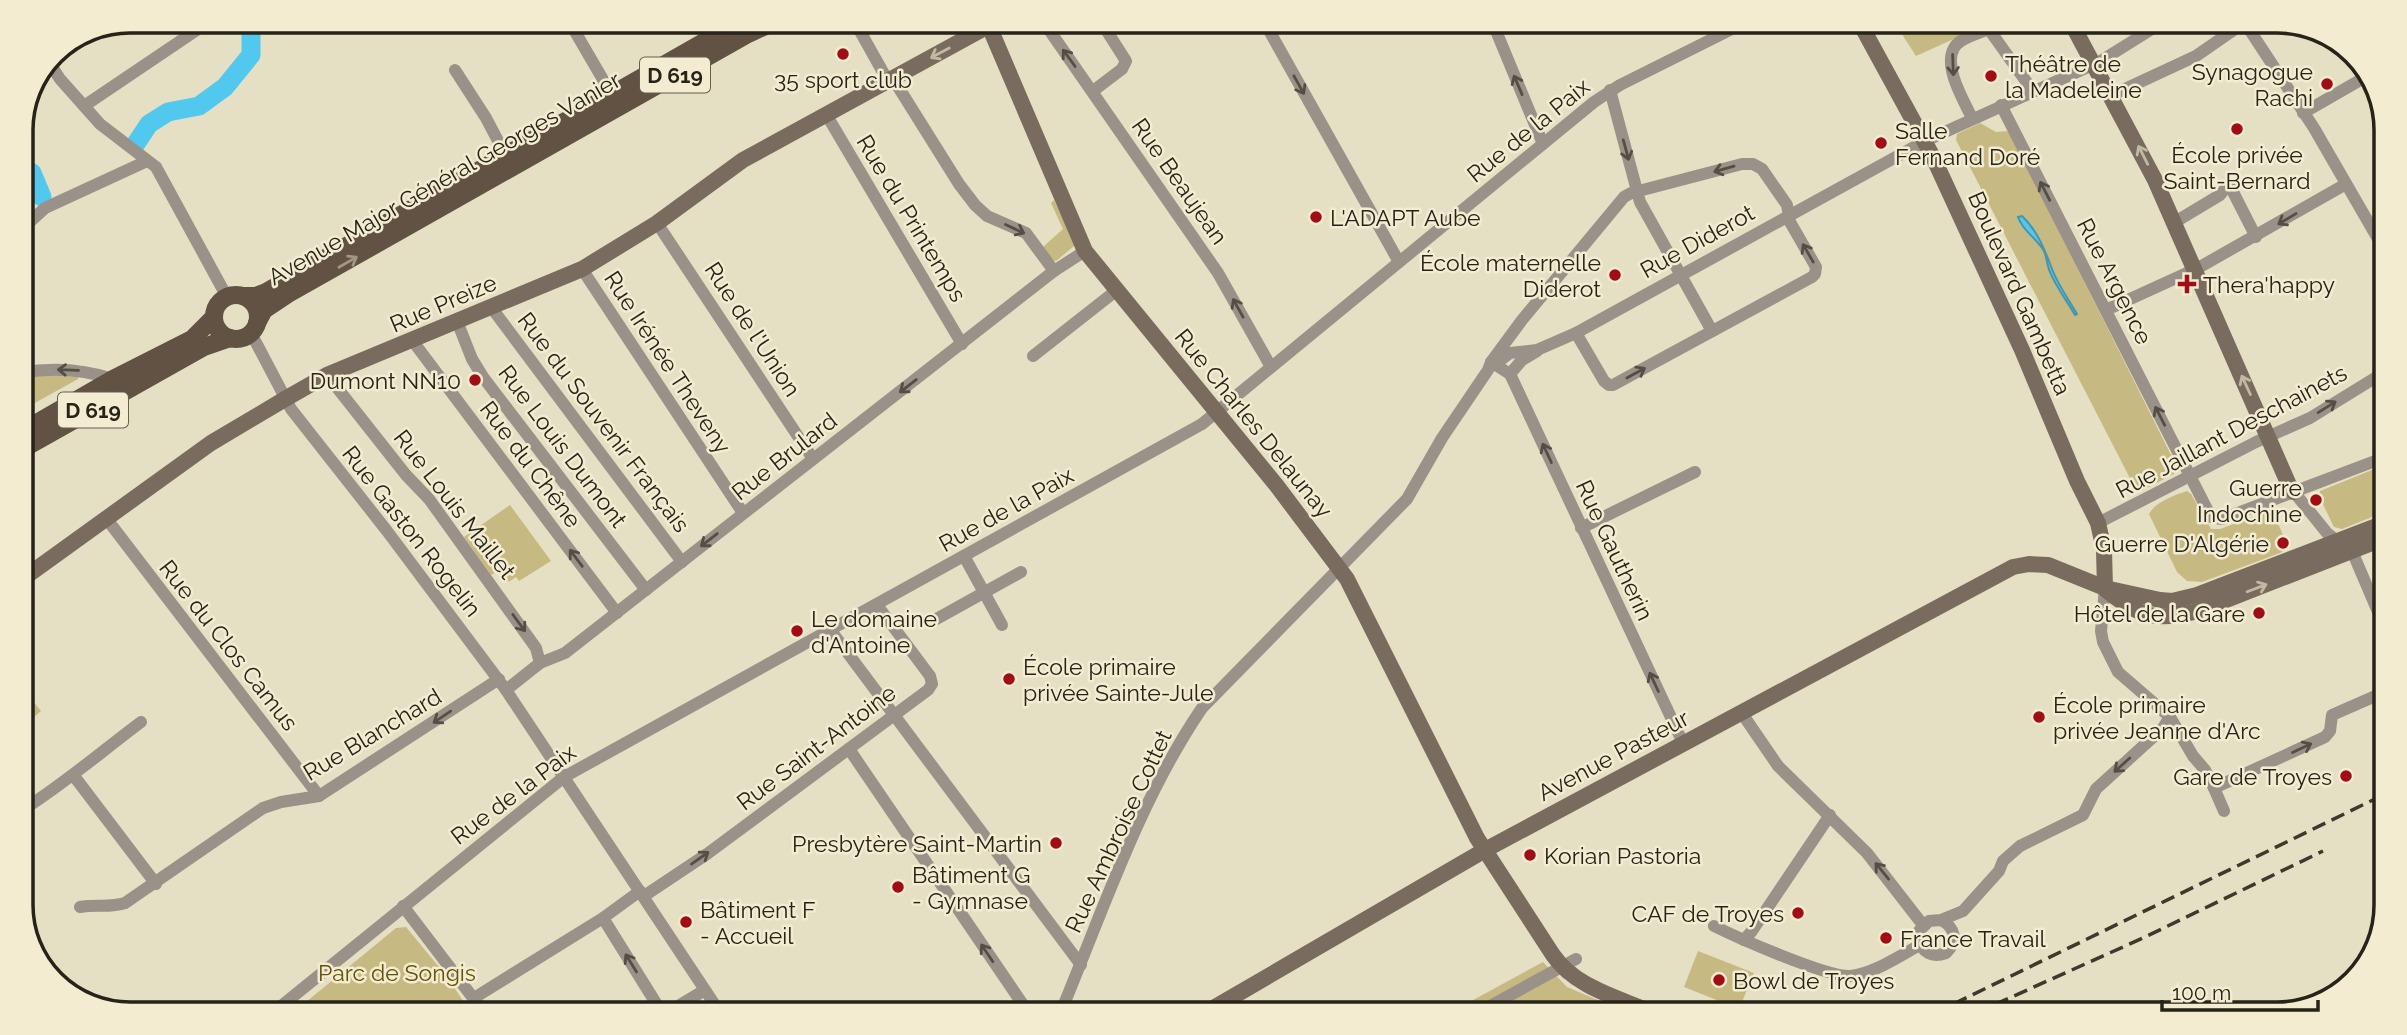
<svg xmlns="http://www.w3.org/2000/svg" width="2407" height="1035" viewBox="0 0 2407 1035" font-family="Raleway,sans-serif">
<rect width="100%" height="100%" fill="#e5dfc3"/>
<!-- green -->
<g fill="#c7b982">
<path d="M1898 28H1971L1967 33 1916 56Z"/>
<path d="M1980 123 1996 132 2009 131 2177 467 2174 474 2143 490 2135 488 1956 140 1957 134Z"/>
<path d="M1054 200 1073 239 1074 246 1056 261 1053 260 1043 247 1063 229 1051 203Z"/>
<path d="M48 373 78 375V379L33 404 21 379Z"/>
<path d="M2382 466V513L2342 529 2334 527 2319 496 2320 491Z"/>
<path d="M2187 491 2191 494 2211 529H2220L2269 511C2277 519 2286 538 2285 549L2280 553 2202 582 2187 581 2177 572 2149 514C2155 502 2175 495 2187 491Z"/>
<path d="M510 505 551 561 519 581 516 577 509 582 500 570 491 575 464 537Z"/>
<path d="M21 687 41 711 21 728Z"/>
<path d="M406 927 448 978 467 1007H300L396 928Z"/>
<path d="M1698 951 1754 973 1739 1009 1684 987Z"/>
<path d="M1543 962 1567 987 1626 1012 1453 1011Z"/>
</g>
<!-- water -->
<path fill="#51c8ee" stroke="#4496ae" stroke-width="2" d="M2022 216C2037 230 2045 250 2052 269 2058 285 2069 300 2077 314L2075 315C2067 301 2056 287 2050 272 2047 266 2047 258 2044 251 2037 238 2023 232 2018 217Z"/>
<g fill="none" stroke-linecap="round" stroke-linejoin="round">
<!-- river -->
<g stroke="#51c8ee" stroke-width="19">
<path d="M135 145 149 124 168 112 199 106 225 87 251 55V21"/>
<path d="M21 174 32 173 42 197"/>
</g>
<!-- street -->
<g stroke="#9a9188" stroke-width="12">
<path d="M570 23 612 95"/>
<path d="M856 24 884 74 897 85 959 184 975 205 987 216 1026 233 1054 271"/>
<path d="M1045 24 1218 273 1271 367"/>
<path d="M1266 25 1399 262"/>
<path d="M1494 26 1543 144"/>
<path d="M1988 28 2033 91"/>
<path d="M2249 29 2314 128 2385 251"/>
<path d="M49 62 60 79 100 124 156 167 227 297"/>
<path d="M455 70 486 118 506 156"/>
<path d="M1610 90 1640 202 1712 331"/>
<path d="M1093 91 1122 69 1126 61 1103 25"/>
<path d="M2112 95 2196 56 2235 29"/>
<path d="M2001 105 2211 517 2222 519 2383 458"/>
<path d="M84 106 210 21"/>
<path d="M2303 113 2369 75"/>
<path d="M826 114 962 344"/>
<path d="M1972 118C1964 101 1943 67 1954 48 1959 38 1979 33 1989 29"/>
<path d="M2175 222 2220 195 2229 184 2256 237"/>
<path d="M657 223 813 459"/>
<path d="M21 230 45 208 147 161"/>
<path d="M582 269 743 513"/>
<path d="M491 307 682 562"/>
<path d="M2106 310 2198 268 2346 184"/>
<path d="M457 321 472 359 483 377 646 590"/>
<path d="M251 333 291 409 387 531 506 690 717 1008"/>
<path d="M412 340 617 613"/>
<path d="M1033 356 1117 290"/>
<path d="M1491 362 1510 374 1683 743"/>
<path d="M1494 365 1510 353 1537 350 1576 333 1925 141 2099 62 2152 29"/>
<path d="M21 373C53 367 82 369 113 379"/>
<path d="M1510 374 1522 360 1537 351"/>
<path d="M327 375 406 475 429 499 536 648 540 663"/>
<path d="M2294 492 2327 533 2338 542"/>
<path d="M106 518 319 796"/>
<path d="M2098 523 2256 442 2310 418 2383 373"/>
<path d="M1581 528 1695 472"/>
<path d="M2352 551 2381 619"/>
<path d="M964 556 1002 625"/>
<path d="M2105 588 2101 631 2103 642 2118 672 2170 717 2193 756 2205 770 2214 788 2325 737 2330 731 2332 715 2380 694"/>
<path d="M931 622 1021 572"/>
<path d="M829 628 1081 965"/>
<path d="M506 690 540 663 565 653 1054 271 1085 251"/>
<path d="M1741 712 1778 766 1867 853 1923 925"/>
<path d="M849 749 1026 1009"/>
<path d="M74 776 156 884"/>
<path d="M2214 788 2224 811"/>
<path d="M21 811C64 784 101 752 141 722"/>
<path d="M644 896 707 854 928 690 932 684 930 676 877 605"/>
<path d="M403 906 480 1007"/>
<path d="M80 907C95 904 111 908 125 903L263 808 281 802 319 796 499 679"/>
<path d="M603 918 659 1008"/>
<path d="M1941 920C1956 928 1958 941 1946 953 1932 958 1922 953 1918 938L1919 931 1929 921 1941 920 1963 911 1999 871 2003 861 2020 846 2083 815 2096 789 2163 728 2170 717"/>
<path d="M1714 926C1738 938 1829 978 1851 976 1875 973 1899 956 1920 945"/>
<path d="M1744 940 1752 931 1830 815"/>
<path d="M474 998 603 918 640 891"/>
<path d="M280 1007 564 777 1202 424 1594 102 1620 85 1736 27"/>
<path d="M675 1008 705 990"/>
<path d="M1062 1009C1104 908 1140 799 1202 708L1407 499 1442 438 1488 370 1491 362 1522 320 1624 197 1631 193 1742 164H1753L1762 169 1787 205 1790 222 1816 267 1815 274 1812 277 1613 385H1609L1604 381 1576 333"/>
<path d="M1481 1011 1576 959"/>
</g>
<!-- secondary -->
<g stroke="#796c5f" stroke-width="16">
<path d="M989 26 1085 251 1277 486 1347 579 1477 838 1553 955C1575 987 1616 997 1651 1012"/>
<path d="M1862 27 1933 157 2022 350 2077 481 2098 523 2104 550 2105 588"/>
<path d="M2074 28 2155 180 2289 485 2294 492"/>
<path d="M21 580 211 443 285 399 327 375 582 269 657 223 743 160 992 24"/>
<path d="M2106 590C2140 617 2155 622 2198 611L2382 539"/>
<path d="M1210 1010 1485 850 2013 567 2029 564 2048 565 2105 588 2160 600 2172 601 2197 595 2382 524"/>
</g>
<!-- primary -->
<g stroke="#615243" stroke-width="18">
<circle cx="236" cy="317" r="22"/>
<path d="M243 296H256L266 292 737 23"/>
<path d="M257 323 264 310 288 294 748 34 772 23"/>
<path d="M21 432 113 379 192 339 214 317"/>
<path d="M21 450 204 347 230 338"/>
</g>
<!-- rail -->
<g stroke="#3c392d" stroke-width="3.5" stroke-dasharray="14 7" stroke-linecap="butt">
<path d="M1935 1013 2379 797"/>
<path d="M1976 1013 2143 938 2323 851"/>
</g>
</g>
<!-- one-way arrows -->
<defs><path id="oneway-shaft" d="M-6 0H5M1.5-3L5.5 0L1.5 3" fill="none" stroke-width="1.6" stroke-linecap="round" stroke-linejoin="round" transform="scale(1.75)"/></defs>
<g stroke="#c2b9a3">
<use href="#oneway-shaft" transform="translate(940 53) rotate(152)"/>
<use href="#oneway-shaft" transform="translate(2143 155) rotate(-117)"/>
<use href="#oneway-shaft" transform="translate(2246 385) rotate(-115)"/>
<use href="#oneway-shaft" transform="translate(2257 588) rotate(-21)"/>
</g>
<g stroke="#544f45">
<use href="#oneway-shaft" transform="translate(1069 58) rotate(-126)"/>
<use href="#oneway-shaft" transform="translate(1953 65) rotate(88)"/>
<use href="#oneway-shaft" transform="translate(1299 85) rotate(61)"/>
<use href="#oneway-shaft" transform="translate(1518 85) rotate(-113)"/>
<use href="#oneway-shaft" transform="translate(1626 150) rotate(75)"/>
<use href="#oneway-shaft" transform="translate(1724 169) rotate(164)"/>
<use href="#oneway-shaft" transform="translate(2045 191) rotate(-117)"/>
<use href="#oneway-shaft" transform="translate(2287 219) rotate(149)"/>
<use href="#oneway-shaft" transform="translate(1015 229) rotate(25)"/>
<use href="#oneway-shaft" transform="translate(1808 253) rotate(-120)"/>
<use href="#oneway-shaft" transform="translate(1238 308) rotate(-119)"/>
<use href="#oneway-shaft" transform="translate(68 370) rotate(-178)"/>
<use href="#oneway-shaft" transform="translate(1636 373) rotate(-29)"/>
<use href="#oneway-shaft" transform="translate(908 386) rotate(142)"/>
<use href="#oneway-shaft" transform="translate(2327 407) rotate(-32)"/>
<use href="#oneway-shaft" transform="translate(2160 416) rotate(-117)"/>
<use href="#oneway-shaft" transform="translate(1547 453) rotate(-115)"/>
<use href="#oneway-shaft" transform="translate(709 540) rotate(142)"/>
<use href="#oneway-shaft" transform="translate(576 558) rotate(-127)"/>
<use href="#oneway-shaft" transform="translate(519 623) rotate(54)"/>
<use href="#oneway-shaft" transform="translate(1654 682) rotate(-115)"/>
<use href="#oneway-shaft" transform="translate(442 717) rotate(146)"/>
<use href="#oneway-shaft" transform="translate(2302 748) rotate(-25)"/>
<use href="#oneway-shaft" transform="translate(2122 765) rotate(138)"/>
<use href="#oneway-shaft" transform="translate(700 858) rotate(-35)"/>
<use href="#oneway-shaft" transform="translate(1882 871) rotate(-129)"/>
<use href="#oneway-shaft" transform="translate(987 953) rotate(-124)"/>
<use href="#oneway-shaft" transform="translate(631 963) rotate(-122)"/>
</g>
<use stroke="#a39782" href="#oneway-shaft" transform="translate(348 262) rotate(-30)"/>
<!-- markers -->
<g fill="#a40c15" stroke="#f3ecd0" stroke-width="2.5">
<circle cx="843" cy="54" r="7"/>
<circle cx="1991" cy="76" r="7"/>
<circle cx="2327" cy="84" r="7"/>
<circle cx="2237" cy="129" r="7"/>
<circle cx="1881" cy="143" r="7"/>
<circle cx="1316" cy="217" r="7"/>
<circle cx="1615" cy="275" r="7"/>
<path d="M2183.5 273.5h7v7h7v7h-7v7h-7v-7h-7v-7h7z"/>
<circle cx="475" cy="380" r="7"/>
<circle cx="2316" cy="500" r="7"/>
<circle cx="2283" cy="543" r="7"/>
<circle cx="2259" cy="613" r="7"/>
<circle cx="797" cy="631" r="7"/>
<circle cx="1009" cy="679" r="7"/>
<circle cx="2039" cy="717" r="7"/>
<circle cx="2346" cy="776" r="7"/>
<circle cx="1056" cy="843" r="7"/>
<circle cx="1530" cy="855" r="7"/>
<circle cx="898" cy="887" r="7"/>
<circle cx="1798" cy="913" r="7"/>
<circle cx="686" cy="922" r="7"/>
<circle cx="1886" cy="938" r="7"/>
<circle cx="1719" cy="980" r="7"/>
</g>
<g text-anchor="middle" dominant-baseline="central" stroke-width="5" stroke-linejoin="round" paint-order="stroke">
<!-- shield labels -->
<g fill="#f3ecd0" stroke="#645f50" stroke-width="2">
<rect x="640" y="57.5" width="70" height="35" rx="5"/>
<rect x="58" y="392.5" width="70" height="35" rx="5"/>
</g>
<g font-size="21" font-weight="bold" fill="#262319">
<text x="675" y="75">D 619</text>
<text x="93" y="410">D 619</text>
</g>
<!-- poi labels -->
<g font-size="23" fill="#262319" stroke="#f3ecd0" text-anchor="start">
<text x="2005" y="63">Théâtre de<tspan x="2005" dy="26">la Madeleine</tspan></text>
<text x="2313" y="71" text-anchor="end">Synagogue<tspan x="2313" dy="26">Rachi</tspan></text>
<text x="843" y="79" text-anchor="middle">35 sport club</text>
<text x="1895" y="130">Salle<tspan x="1895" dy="26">Fernand Doré</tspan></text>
<text x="2237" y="154" text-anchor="middle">École privée<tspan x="2237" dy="26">Saint-Bernard</tspan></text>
<text x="1330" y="217">L'ADAPT Aube</text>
<text x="1601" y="262" text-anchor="end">École maternelle<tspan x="1601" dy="26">Diderot</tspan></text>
<text x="2203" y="284">Thera'happy</text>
<text x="461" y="380" text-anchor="end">Dumont NN10</text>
<text x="2302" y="487" text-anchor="end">Guerre<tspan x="2302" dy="26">Indochine</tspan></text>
<text x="2269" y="543" text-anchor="end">Guerre D'Algérie</text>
<text x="2245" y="613" text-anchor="end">Hôtel de la Gare</text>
<text x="811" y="618">Le domaine<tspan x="811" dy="26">d'Antoine</tspan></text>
<text x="1023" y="666">École primaire<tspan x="1023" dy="26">privée Sainte-Jule</tspan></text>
<text x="2053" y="704">École primaire<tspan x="2053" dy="26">privée Jeanne d'Arc</tspan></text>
<text x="2332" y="776" text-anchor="end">Gare de Troyes</text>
<text x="1042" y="843" text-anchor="end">Presbytère Saint-Martin</text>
<text x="1544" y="855">Korian Pastoria</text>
<text x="912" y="874">Bâtiment G<tspan x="912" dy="26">- Gymnase</tspan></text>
<text x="700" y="909">Bâtiment F<tspan x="700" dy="26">- Accueil</tspan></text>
<text x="1784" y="913" text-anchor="end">CAF de Troyes</text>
<text x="1900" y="938">France Travail</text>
<text x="1733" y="980">Bowl de Troyes</text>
</g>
<!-- street labels -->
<g font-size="23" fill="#262319" stroke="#f3ecd0">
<text transform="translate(1528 130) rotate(-39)">Rue de la Paix</text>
<text transform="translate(444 178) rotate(-30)">Avenue Major Général Georges Vanier</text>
<text transform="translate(1180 181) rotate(55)">Rue Beaujean</text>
<text transform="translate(912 218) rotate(59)">Rue du Printemps</text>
<text transform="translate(1697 241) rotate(-29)">Rue Diderot</text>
<text transform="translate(2115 281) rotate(63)">Rue Argence</text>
<text transform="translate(2020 293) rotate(66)">Boulevard Gambetta</text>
<text transform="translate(443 303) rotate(-23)">Rue Preize</text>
<text transform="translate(753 329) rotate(57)">Rue de l'Union</text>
<text transform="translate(668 362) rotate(57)">Rue Irénée Theveny</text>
<text transform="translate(604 422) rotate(53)">Rue du Souvenir Français</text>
<text transform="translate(1254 423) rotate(51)">Rue Charles Delaunay</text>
<text transform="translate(2231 431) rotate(-28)">Rue Jaillant Deschainets</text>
<text transform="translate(563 446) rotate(53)">Rue Louis Dumont</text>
<text transform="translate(784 456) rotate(-38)">Rue Brulard</text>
<text transform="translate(531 464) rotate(53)">Rue du Chêne</text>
<text transform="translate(455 504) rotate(52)">Rue Louis Maillet</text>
<text transform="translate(1006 509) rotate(-29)">Rue de la Paix</text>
<text transform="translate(412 531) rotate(52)">Rue Gaston Rogelin</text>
<text transform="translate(1615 550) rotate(65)">Rue Gautherin</text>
<text transform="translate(229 645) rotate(52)">Rue du Clos Camus</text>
<text transform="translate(372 734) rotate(-31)">Rue Blanchard</text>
<text transform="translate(816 747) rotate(-37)">Rue Saint-Antoine</text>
<text transform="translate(1613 755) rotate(-28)">Avenue Pasteur</text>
<text transform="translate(513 794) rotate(-37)">Rue de la Paix</text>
<text transform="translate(1118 831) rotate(-65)">Rue Ambroise Cottet</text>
</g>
<!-- park labels -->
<g font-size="23" fill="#625306" stroke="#f3ecd0">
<text x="397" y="972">Parc de Songis</text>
</g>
</g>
<!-- crop -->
<path d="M0 0H2407V1035H0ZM130 33H2277A97 97 0 0 1 2374 130V905A97 97 0 0 1 2277 1002H130A97 97 0 0 1 33 905V130A97 97 0 0 1 130 33Z" fill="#f3ecd0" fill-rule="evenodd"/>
<path fill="none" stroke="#262319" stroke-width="3.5" d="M130 33H2277A97 97 0 0 1 2374 130V905A97 97 0 0 1 2277 1002H130A97 97 0 0 1 33 905V130A97 97 0 0 1 130 33Z"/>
<!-- scale -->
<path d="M2162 1000v10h156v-10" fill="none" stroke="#262319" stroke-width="3.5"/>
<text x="2172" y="1000" font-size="21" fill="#262319" stroke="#f3ecd0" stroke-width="5" paint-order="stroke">100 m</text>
</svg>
